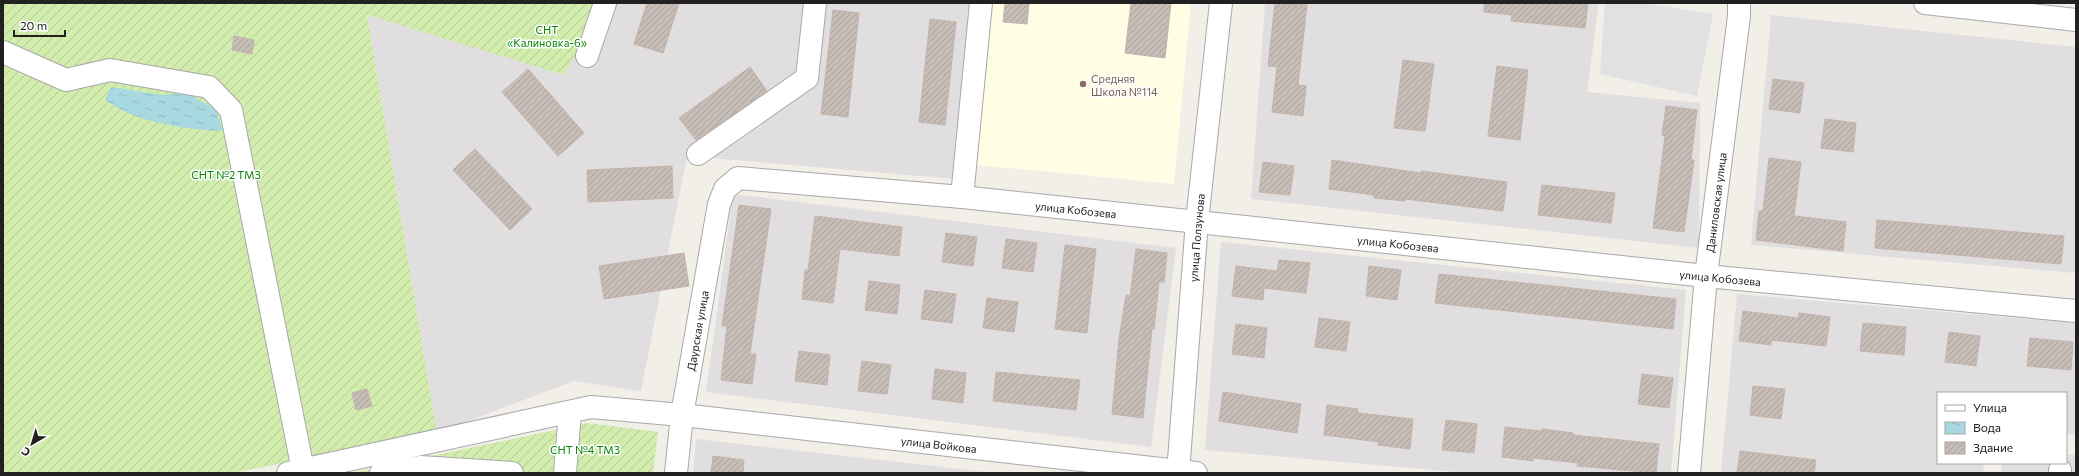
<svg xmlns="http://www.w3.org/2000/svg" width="2079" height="476" viewBox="0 0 2079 476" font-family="Commissioner,sans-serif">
<defs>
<pattern id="garden-furrows" width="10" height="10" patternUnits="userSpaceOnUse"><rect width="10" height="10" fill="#d2ecae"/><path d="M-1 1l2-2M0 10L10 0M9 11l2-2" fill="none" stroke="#b4ca95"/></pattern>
<pattern id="water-ripples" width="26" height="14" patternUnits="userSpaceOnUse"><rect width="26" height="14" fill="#a8d8e0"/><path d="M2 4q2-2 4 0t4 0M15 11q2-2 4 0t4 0" fill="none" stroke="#90b9c0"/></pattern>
<pattern id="building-hatch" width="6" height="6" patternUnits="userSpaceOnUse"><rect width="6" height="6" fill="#c7bdb7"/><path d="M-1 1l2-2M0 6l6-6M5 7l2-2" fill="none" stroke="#aba29d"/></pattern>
</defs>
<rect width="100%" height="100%" fill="#f2eee8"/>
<!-- residential -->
<g fill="#e0dedf">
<path d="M590 3H983L967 180 687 156 641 391 574 381 437 433 367 15 564 74Z"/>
<path d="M1265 3H1599L1587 92 1700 103 1699 248 1251 199Z"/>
<path d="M1771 15 2076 47V273L1751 245Z"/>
<path d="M733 194 1176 248 1151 447 706 392Z"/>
<path d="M1221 242 1686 290 1671 473H1468L1205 450Z"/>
<path d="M1737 294 2076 323V435L2066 434V393H1938V463H1984L1983 473H1721Z"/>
<path d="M696 439 995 473H693Z"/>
<path d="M2066 454 2076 455V473H2001L2002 463H2066Z"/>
</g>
<!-- education -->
<path fill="#fffde4" d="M991 3H1191L1174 184 976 165Z"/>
<!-- garden -->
<g fill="url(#garden-furrows)">
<path d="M3 3H604L564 75 367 15 437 433 232 473H3Z"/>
<path d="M588 423 658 432 653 473H351Z"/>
</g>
<!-- parking -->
<path fill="#e1e1e1" d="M1605 3H1643L1713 14 1697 96 1600 74Z"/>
<!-- water -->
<path fill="url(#water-ripples)" d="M111 87 163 95 187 93 215 109 223 130C203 133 145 122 126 112 119 109 112 104 105 100Z"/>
<!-- building -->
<g fill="url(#building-hatch)" stroke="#c4b3aa">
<path d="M647 3H679L663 53 634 44Z"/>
<path d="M1005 3H1029L1027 24 1003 22Z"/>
<path d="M1131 3H1171L1165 58 1125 53Z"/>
<path d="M1275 3 1307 5 1298 85 1306 86 1303 116 1272 112 1277 67 1268 66Z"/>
<path d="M1484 3H1588L1585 28 1511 21 1512 15 1484 12Z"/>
<path d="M833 10 859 13 848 117 821 114Z"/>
<path d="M930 19 956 22 945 125 919 122Z"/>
<path d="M234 36 254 40 252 54 232 50Z"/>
<path d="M1403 60 1434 64 1425 131 1394 128Z"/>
<path d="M1497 66 1528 70 1520 140 1488 136Z"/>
<path d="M750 67 767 91 696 140 679 118Z"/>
<path d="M528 69 584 133 558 156 502 92Z"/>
<path d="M1773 79 1804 83 1800 113 1769 109Z"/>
<path d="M1666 106 1697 110 1691 160H1694L1684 232 1653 228 1665 136 1662 135Z"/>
<path d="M1825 119 1856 123 1853 152 1821 148Z"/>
<path d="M475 149 532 209 510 230 453 170Z"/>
<path d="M1769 158 1801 162 1794 216 1846 222 1843 251 1756 240 1759 211H1763Z"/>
<path d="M1332 160 1421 173V171L1507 182 1503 211 1405 199V201L1374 198V195L1329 189Z"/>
<path d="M1263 162 1294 166 1290 195 1259 192Z"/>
<path d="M672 166 673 198 588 202 587 170Z"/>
<path d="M1542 185 1615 193 1611 223 1538 215Z"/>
<path d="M739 205 771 209 750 354H756L752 384 721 380 727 326H722Z"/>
<path d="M815 216 902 227 899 256 840 249 833 303 802 299 805 270H808Z"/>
<path d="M1877 220 2064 236 2061 264 1875 248Z"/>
<path d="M946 233 977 237 973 266 942 262Z"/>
<path d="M1006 239 1037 243 1033 272 1002 268Z"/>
<path d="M1065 245 1096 249 1087 333 1055 329Z"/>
<path d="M1136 249 1167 253 1164 282H1159L1154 329H1152L1143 418 1112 414 1119 339 1126 295 1130 296Z"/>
<path d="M684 253 689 286 604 299 599 266Z"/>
<path d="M1279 260 1310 263 1306 293 1264 288 1263 300 1232 296 1236 266 1277 271Z"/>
<path d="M1369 266 1401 270 1397 300 1366 296Z"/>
<path d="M1439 274 1676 299 1673 329 1435 303Z"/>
<path d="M869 281 900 285 897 314 865 310Z"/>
<path d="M925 290 956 294 952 323 921 319Z"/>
<path d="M987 298 1018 302 1014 332 983 328Z"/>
<path d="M1743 311 1798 318 1799 313 1830 317 1826 346 1771 340V345L1739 341Z"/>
<path d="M1319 318 1350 322 1346 351 1315 347Z"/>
<path d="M1863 323 1906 327 1904 355 1860 351Z"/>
<path d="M1236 324 1267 328 1264 358 1232 354Z"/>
<path d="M1949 332 1980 336 1976 366 1945 362Z"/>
<path d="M2030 338 2073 342 2071 370 2027 366Z"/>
<path d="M799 351 830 355 827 385 795 381Z"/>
<path d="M862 361 891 365 887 394 858 391Z"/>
<path d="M935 369 966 373 963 403 932 399Z"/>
<path d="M996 372 1080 380 1076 410 993 401Z"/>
<path d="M1642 374 1673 378 1669 408 1638 404Z"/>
<path d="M1753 386 1785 389 1781 419 1750 415Z"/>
<path d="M367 389 372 406 356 410 352 393Z"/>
<path d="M1223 392 1301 404 1297 433 1219 421Z"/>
<path d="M1327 405 1358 409V413L1413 419 1410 449 1378 445 1379 442 1324 435Z"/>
<path d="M1446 420 1477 424 1474 453 1442 450Z"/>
<path d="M1505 427 1542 431V429L1573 433V435L1659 444 1656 473 1577 466 1578 463 1533 458V461L1502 457Z"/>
<path d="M1740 451 1816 460 1814 473H1737Z"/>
<path d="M713 456 744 460 743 473H711Z"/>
</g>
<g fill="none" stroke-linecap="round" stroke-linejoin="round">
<defs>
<g id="minor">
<path d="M1925 3 2076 20"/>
<path d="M3 52 66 80 110 70 209 87 231 110 303 470"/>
<path d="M587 56 605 3"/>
<path d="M698 154 807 78 815 3"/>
<path d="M962 197 981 3"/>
<path id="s1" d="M288 473 591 407 682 415 1196 473"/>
<path d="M381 473 420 467 512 473"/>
<path d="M565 473 570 412"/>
<path id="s2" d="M676 473 682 415 719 204 725 189 738 178 962 197 1706 276 2076 311"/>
<path id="s3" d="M1178 473 1197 221 1221 3"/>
<path id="s4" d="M1689 473 1706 276 1739 16V3"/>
<path d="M2060 473V470"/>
</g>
</defs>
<!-- minor casing -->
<use href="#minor" stroke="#a8a8a8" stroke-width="24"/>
<!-- minor -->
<use href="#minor" stroke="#fff" stroke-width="22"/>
</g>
<!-- markers -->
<circle fill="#8d6e63" stroke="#fff" stroke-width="1.5" cx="1083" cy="84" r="4"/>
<g text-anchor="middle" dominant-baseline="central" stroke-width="3" stroke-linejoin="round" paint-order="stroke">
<!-- park labels -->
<g font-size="11" fill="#098609" stroke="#fff">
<text x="547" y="29">СНТ<tspan x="547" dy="13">«Калиновка-6»</tspan></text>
<text x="226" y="174">СНТ №2 ТМЗ</text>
<text x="585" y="449">СНТ №4 ТМЗ</text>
</g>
<!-- education labels -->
<g font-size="11" fill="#785e54" stroke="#fff" text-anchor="start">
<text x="1091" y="78">Средняя<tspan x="1091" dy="13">Школа №114</tspan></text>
</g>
<!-- street labels -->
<g font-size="11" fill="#212121" stroke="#fff">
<text stroke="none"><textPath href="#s4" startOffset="272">Даниловская улица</textPath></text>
<text stroke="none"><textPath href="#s2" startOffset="645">улица Кобозева</textPath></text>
<text stroke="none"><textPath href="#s3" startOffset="236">улица Ползунова</textPath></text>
<text stroke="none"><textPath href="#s2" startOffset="969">улица Кобозева</textPath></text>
<text stroke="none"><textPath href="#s2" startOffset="1293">улица Кобозева</textPath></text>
<text stroke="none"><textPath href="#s2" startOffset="144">Даурская улица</textPath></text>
<text stroke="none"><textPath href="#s1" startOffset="660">улица Войкова</textPath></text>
</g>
</g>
<!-- border -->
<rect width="2079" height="476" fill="none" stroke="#212121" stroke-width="8"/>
<!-- legend -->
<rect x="1937" y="392" width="130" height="72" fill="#ffffff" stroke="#a6a6a6"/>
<rect x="1945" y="405" width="20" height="6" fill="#ffffff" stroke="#a6a6a6"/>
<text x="1973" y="412" font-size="12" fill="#212121">Улица</text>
<rect x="1945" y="422" width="20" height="12" fill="url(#water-ripples)" stroke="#a6a6a6"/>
<text x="1973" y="432" font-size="12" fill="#212121">Вода</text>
<rect x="1945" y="442" width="20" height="12" fill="url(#building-hatch)" stroke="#a6a6a6"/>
<text x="1973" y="452" font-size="12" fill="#212121">Здание</text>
<!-- north arrow -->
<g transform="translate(32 444) rotate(218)" stroke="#ffffff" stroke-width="3" paint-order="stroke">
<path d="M0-3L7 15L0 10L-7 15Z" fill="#212121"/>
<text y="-6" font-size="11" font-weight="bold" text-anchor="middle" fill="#212121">С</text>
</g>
<!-- scale -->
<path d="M14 30v6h51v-6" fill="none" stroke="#212121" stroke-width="2"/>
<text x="20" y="30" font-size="12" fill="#212121" stroke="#ffffff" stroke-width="3" paint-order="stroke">20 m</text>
</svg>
